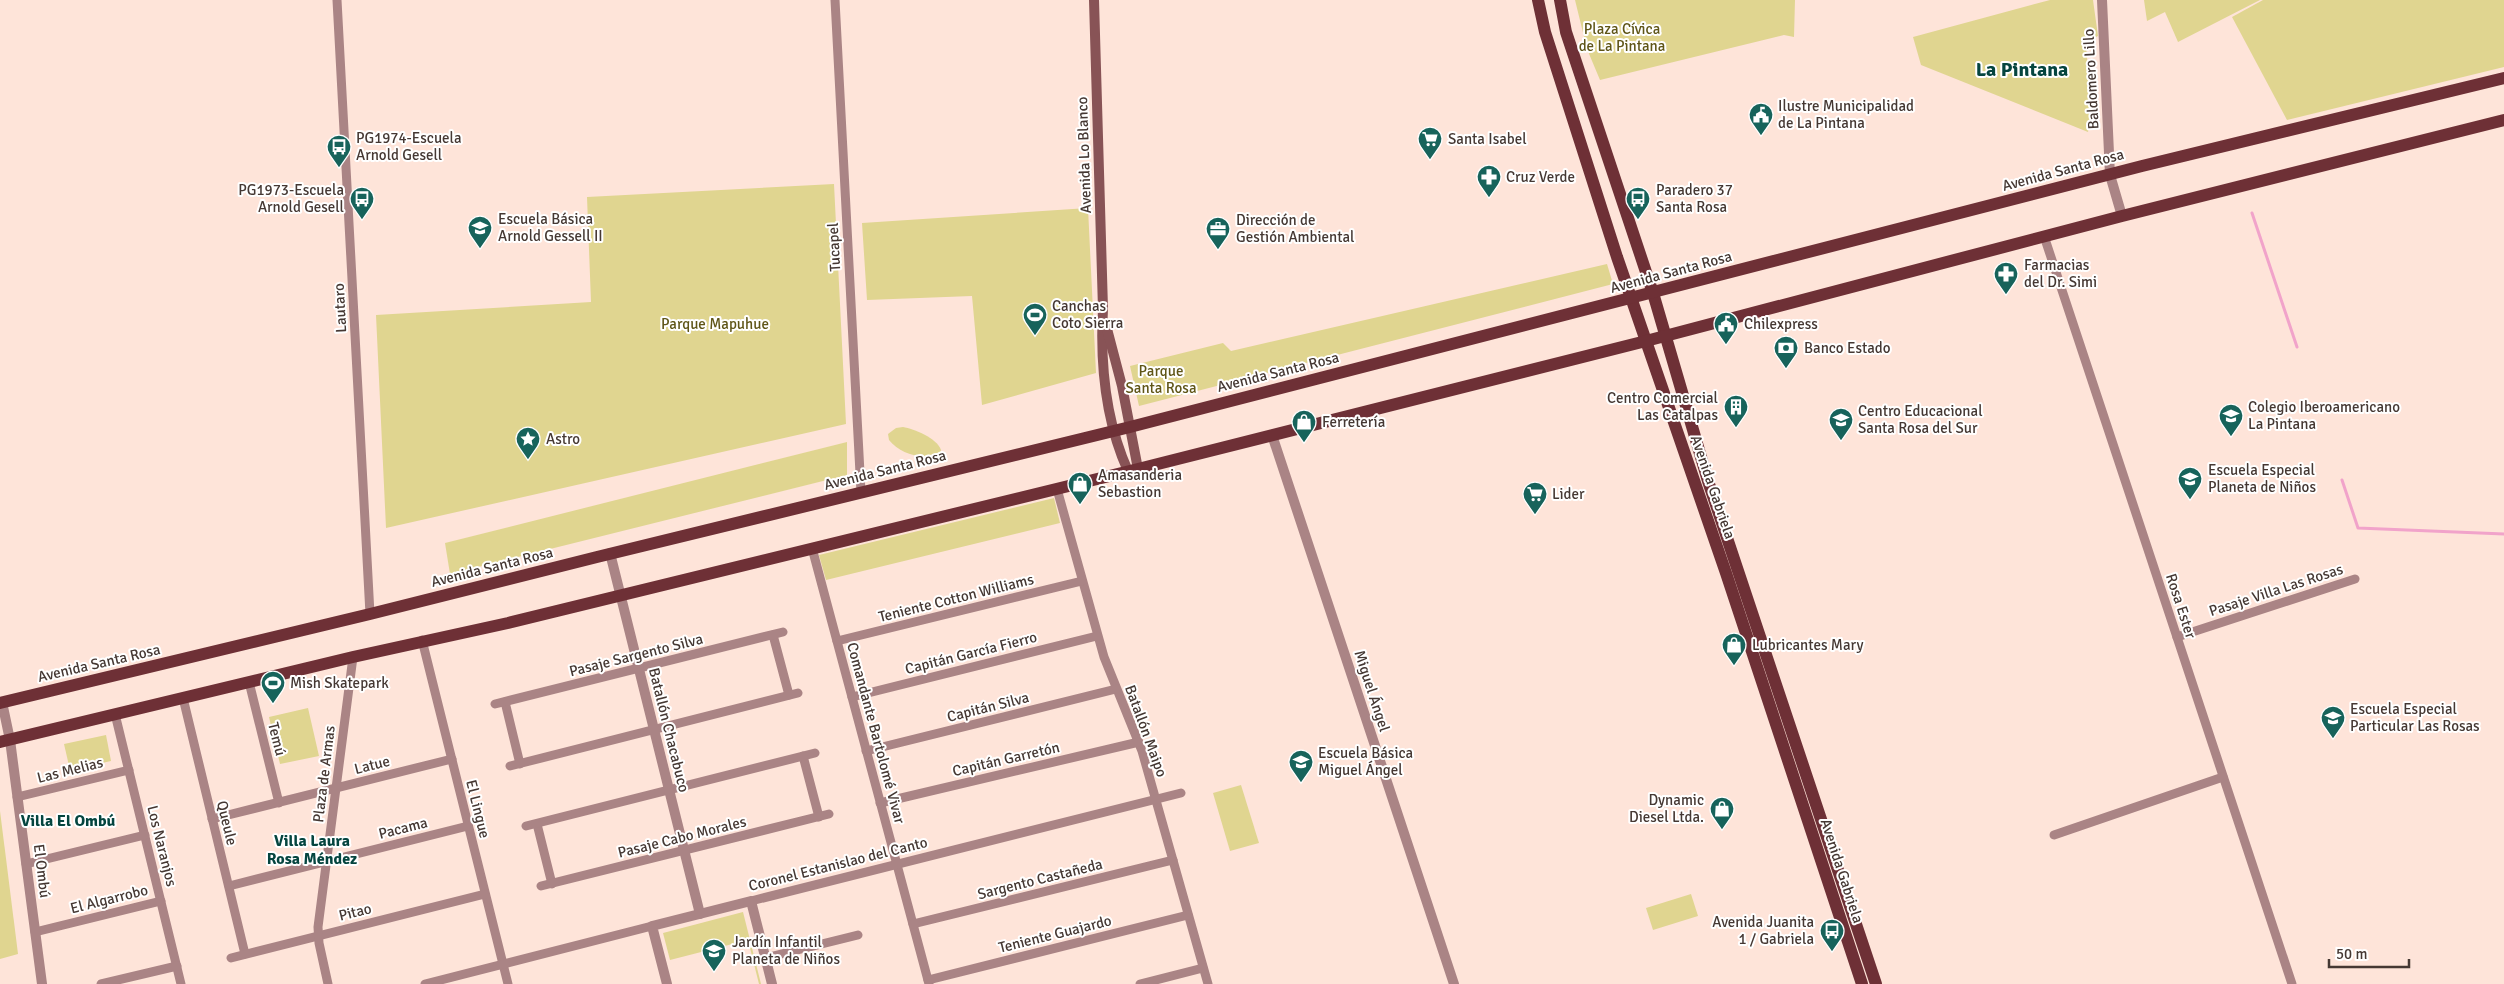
<svg xmlns="http://www.w3.org/2000/svg" width="2504" height="984" viewBox="0 0 2504 984" font-family="Signika,sans-serif">
<rect width="100%" height="100%" fill="#fee4d9"/>
<!-- green -->
<g fill="#e0d590">
<path d="M1575 0H1795L1794 37 1784 35 1600 80 1587 49Z"/>
<path d="M2050 0H2093L2098 36 2086 42 2091 117 2088 132 1921 65 1913 37Z"/>
<path d="M2144 0H2260L2178 42 2165 12 2147 21Z"/>
<path d="M2263 0H2504V67L2287 120 2232 17Z"/>
<path d="M834 184 846 424 386 528 376 315 591 302 587 197Z"/>
<path d="M1088 208 1096 373 982 405 972 296 867 300 862 223Z"/>
<path d="M1607 264 1613 284 1139 406 1130 366 1223 343 1231 351Z"/>
<path d="M903 427C914 429 937 438 941 450L940 453C923 461 900 454 889 440L888 434 896 428Z"/>
<path d="M847 442V475L450 574 445 543Z"/>
<path d="M1054 498 1060 523 826 580 819 555Z"/>
<path d="M308 708 319 756 280 764 269 717Z"/>
<path d="M106 735 111 761 70 770 64 744Z"/>
<path d="M1241 785 1259 843 1230 851 1213 793Z"/>
<path d="M0 811 18 954 0 959Z"/>
<path d="M1691 894 1698 916 1653 930 1646 908Z"/>
<path d="M743 912 761 984H759L748 940 670 960 663 933Z"/>
</g>
<g fill="none" stroke-linecap="round" stroke-linejoin="round">
<!-- stream -->
<g stroke="#f1a3ca" stroke-width="3">
<path d="M2252 213 2297 347"/>
<path d="M2342 480 2358 528 2504 534"/>
</g>
<!-- minor -->
<g stroke="#aa8485" stroke-width="9">
<path d="M337 0 370 614"/>
<path d="M835 0 861 492"/>
<path d="M2044 236 2292 984"/>
<path d="M1057 489 1104 657 1142 751 1208 984"/>
<path d="M812 548 929 984"/>
<path d="M773 635 789 695"/>
<path d="M2177 637 2355 579"/>
<path d="M422 640 508 984"/>
<path d="M837 641 1082 581"/>
<path d="M249 682 279 803"/>
<path d="M852 697 1097 636"/>
<path d="M183 698 245 954"/>
<path d="M505 702 520 764"/>
<path d="M495 704 783 632"/>
<path d="M115 714 181 984"/>
<path d="M866 751 1116 689"/>
<path d="M803 756 819 817"/>
<path d="M510 766 798 693"/>
<path d="M17 797 129 770"/>
<path d="M880 803 1139 742"/>
<path d="M212 819 452 759"/>
<path d="M537 824 552 884"/>
<path d="M526 826 815 753"/>
<path d="M2054 835 2223 777"/>
<path d="M26 864 145 835"/>
<path d="M229 886 468 826"/>
<path d="M541 886 829 814"/>
<path d="M751 901 1181 793"/>
<path d="M913 924 1173 860"/>
<path d="M35 932 161 901"/>
<path d="M231 958 485 894"/>
<path d="M765 958 858 935"/>
<path d="M928 980 1188 915"/>
<path d="M101 984 177 966"/>
<path d="M328 984 319 943 318 927 353 657"/>
<path d="M425 984 652 926"/>
<path d="M1140 984 1203 968"/>
</g>
<!-- tertiary -->
<g stroke="#aa8485" stroke-width="10">
<path d="M2102 0 2110 175 2122 216"/>
<path d="M1272 435 1454 984"/>
<path d="M610 553 700 914"/>
<path d="M2 702 10 740 42 984"/>
<path d="M667 984 652 926 751 901 772 984"/>
</g>
<!-- secondary -->
<g stroke="#885356" stroke-width="10">
<path d="M1094 0 1103 309C1100 364 1105 420 1128 471"/>
<path d="M1106 325 1122 386 1138 469"/>
</g>
<!-- primary -->
<g stroke="#6e3036" stroke-width="12">
<path d="M1538 0 1545 32 1617 257 1726 573 1862 984"/>
<path d="M1560 0 1566 32 1653 293 1708 481 1876 984"/>
<path d="M0 703 370 614 597 557 1130 427 2142 166 2504 78"/>
<path d="M0 742 353 657 508 623 1138 469 1646 341 2122 216 2504 120"/>
</g>
</g>
<!-- icons -->
<defs>
<symbol id="civic-pin" viewBox="-11 -11 22 30"><path d="M0 17L-7.5 6A9.5 9.5 0 1 1 7.5 6Z" fill="#17635b" stroke="#fff"/><path d="M-.6-6.5H3V-4.5H.6V-3L4-1V1h2V6H-6V1h2V-1L-.6-3ZM-1.2 2.5V6h2.4V2.5Z" fill="#fff"/></symbol>
<symbol id="supermarket-pin" viewBox="-11 -11 22 30"><path d="M0 17L-7.5 6A9.5 9.5 0 1 1 7.5 6Z" fill="#17635b" stroke="#fff"/><path d="M-6-5.5h2.5l.6 2H6L4.5 2H-2.5L-4.4-4H-6ZM-1.5 3.2a1.3 1.3 0 1 0 .1 0ZM3 3.2a1.3 1.3 0 1 0 .1 0Z" fill="#fff"/></symbol>
<symbol id="bus-pin" viewBox="-11 -11 22 30"><path d="M0 17L-7.5 6A9.5 9.5 0 1 1 7.5 6Z" fill="#17635b" stroke="#fff"/><path d="M-5-6H5V4H4V6H2V4H-2V6H-4V4H-5ZM-3.5-4V0h7V-4ZM-3.5 1.2v1.5H-2V1.2ZM2 1.2v1.5H3.5V1.2Z" fill="#fff"/></symbol>
<symbol id="pharmacy-pin" viewBox="-11 -11 22 30"><path d="M0 17L-7.5 6A9.5 9.5 0 1 1 7.5 6Z" fill="#17635b" stroke="#fff"/><path d="M-2-6h4v4h4v4h-4v4h-4v-4h-4v-4h4Z" fill="#fff"/></symbol>
<symbol id="school-pin" viewBox="-11 -11 22 30"><path d="M0 17L-7.5 6A9.5 9.5 0 1 1 7.5 6Z" fill="#17635b" stroke="#fff"/><path d="M0-5L7-2L0 1L-7-2ZM-4 1L0 2.5L4 1V4Q0 6-4 4Z" fill="#fff"/></symbol>
<symbol id="office-pin" viewBox="-11 -11 22 30"><path d="M0 17L-7.5 6A9.5 9.5 0 1 1 7.5 6Z" fill="#17635b" stroke="#fff"/><path d="M-6-3h4V-5.5h4V-3h4V5H-6ZM-1-4.5V-3h2v-1.5ZM-6 0V1H6V0Z" fill="#fff"/></symbol>
<symbol id="stadium-pin" viewBox="-11 -11 22 30"><path d="M0 17L-7.5 6A9.5 9.5 0 1 1 7.5 6Z" fill="#17635b" stroke="#fff"/><path d="M0-5a6.5 5 0 1 0 0 10a6.5 5 0 1 0 0-10ZM-3.5-1.8h7v3.6h-7Z" fill="#fff"/></symbol>
<symbol id="bank-pin" viewBox="-11 -11 22 30"><path d="M0 17L-7.5 6A9.5 9.5 0 1 1 7.5 6Z" fill="#17635b" stroke="#fff"/><path d="M-6-4H6V4H-6ZM0-2.3a2.3 2.3 0 1 0 0 4.6a2.3 2.3 0 1 0 0-4.6Z" fill="#fff"/></symbol>
<symbol id="building-pin" viewBox="-11 -11 22 30"><path d="M0 17L-7.5 6A9.5 9.5 0 1 1 7.5 6Z" fill="#17635b" stroke="#fff"/><path d="M-4-6H4V6H1V3H-1V6H-4ZM-2.5-4.3h1.7v1.8h-1.7ZM.8-4.3h1.7v1.8H.8ZM-2.5-1h1.7V.8h-1.7ZM.8-1h1.7V.8H.8Z" fill="#fff"/></symbol>
<symbol id="shop-pin" viewBox="-11 -11 22 30"><path d="M0 17L-7.5 6A9.5 9.5 0 1 1 7.5 6Z" fill="#17635b" stroke="#fff"/><path d="M-5-2.5h2.3a2.7 3.5 0 0 1 5.4 0H5L5.5 6h-11ZM-1.5-2.5h3a1.5 2.3 0 0 0-3 0Z" fill="#fff"/></symbol>
<symbol id="sight-pin" viewBox="-11 -11 22 30"><path d="M0 17L-7.5 6A9.5 9.5 0 1 1 7.5 6Z" fill="#17635b" stroke="#fff"/><path d="M0-6L1.8-2.2L6-1.7L2.9 1.2L3.7 5.4L0 3.3L-3.7 5.4L-2.9 1.2L-6-1.7L-1.8-2.2Z" fill="#fff"/></symbol>
</defs>
<g fill-rule="evenodd">
<use href="#civic-pin" x="1747" y="101" width="28" height="38"/>
<use href="#supermarket-pin" x="1416" y="125" width="28" height="38"/>
<use href="#bus-pin" x="325" y="133" width="28" height="38"/>
<use href="#pharmacy-pin" x="1475" y="163" width="28" height="38"/>
<use href="#bus-pin" x="348" y="185" width="28" height="38"/>
<use href="#bus-pin" x="1624" y="185" width="28" height="38"/>
<use href="#school-pin" x="466" y="214" width="28" height="38"/>
<use href="#office-pin" x="1204" y="215" width="28" height="38"/>
<use href="#pharmacy-pin" x="1992" y="260" width="28" height="38"/>
<use href="#stadium-pin" x="1021" y="301" width="28" height="38"/>
<use href="#civic-pin" x="1712" y="310" width="28" height="38"/>
<use href="#bank-pin" x="1772" y="334" width="28" height="38"/>
<use href="#building-pin" x="1722" y="393" width="28" height="38"/>
<use href="#school-pin" x="2217" y="402" width="28" height="38"/>
<use href="#school-pin" x="1827" y="406" width="28" height="38"/>
<use href="#shop-pin" x="1290" y="408" width="28" height="38"/>
<use href="#sight-pin" x="514" y="425" width="28" height="38"/>
<use href="#school-pin" x="2176" y="465" width="28" height="38"/>
<use href="#shop-pin" x="1066" y="470" width="28" height="38"/>
<use href="#supermarket-pin" x="1521" y="480" width="28" height="38"/>
<use href="#shop-pin" x="1720" y="631" width="28" height="38"/>
<use href="#stadium-pin" x="259" y="669" width="28" height="38"/>
<use href="#school-pin" x="2319" y="704" width="28" height="38"/>
<use href="#school-pin" x="1287" y="748" width="28" height="38"/>
<use href="#shop-pin" x="1708" y="795" width="28" height="38"/>
<use href="#bus-pin" x="1818" y="917" width="28" height="38"/>
<use href="#school-pin" x="700" y="937" width="28" height="38"/>
</g>
<g text-anchor="middle" dominant-baseline="central" stroke-width="4" stroke-linejoin="round" paint-order="stroke">
<!-- park labels -->
<g font-size="15" fill="#5f5517" stroke="#fff">
<text x="1622" y="29">Plaza Cívica<tspan x="1622" dy="17">de La Pintana</tspan></text>
<text x="715" y="324">Parque Mapuhue</text>
<text x="1161" y="371">Parque<tspan x="1161" dy="17">Santa Rosa</tspan></text>
</g>
<!-- street labels -->
<g font-size="15" fill="#453833" stroke="#fff">
<text transform="translate(2091 79) rotate(-93)">Baldomero Lillo</text>
<text transform="translate(1084 155) rotate(-92)">Avenida Lo Blanco</text>
<text transform="translate(2063 170) rotate(-15)">Avenida Santa Rosa</text>
<text transform="translate(834 247) rotate(-93)">Tucapel</text>
<text transform="translate(1671 272) rotate(-15)">Avenida Santa Rosa</text>
<text transform="translate(340 308) rotate(-93)">Lautaro</text>
<text transform="translate(1278 372) rotate(-14)">Avenida Santa Rosa</text>
<text transform="translate(885 470) rotate(-14)">Avenida Santa Rosa</text>
<text transform="translate(1713 487) rotate(71)">Avenida Gabriela</text>
<text transform="translate(492 567) rotate(-14)">Avenida Santa Rosa</text>
<text transform="translate(2276 590) rotate(-18)">Pasaje Villa Las Rosas</text>
<text transform="translate(956 598) rotate(-14)">Teniente Cotton Williams</text>
<text transform="translate(2181 606) rotate(72)">Rosa Ester</text>
<text transform="translate(971 653) rotate(-14)">Capitán García Fierro</text>
<text transform="translate(636 655) rotate(-14)">Pasaje Sargento Silva</text>
<text transform="translate(99 663) rotate(-13)">Avenida Santa Rosa</text>
<text transform="translate(1372 691) rotate(72)">Miguel Ángel</text>
<text transform="translate(988 707) rotate(-14)">Capitán Silva</text>
<text transform="translate(669 730) rotate(76)">Batallón Chacabuco</text>
<text transform="translate(1146 731) rotate(70)">Batallón Maipo</text>
<text transform="translate(876 733) rotate(75)">Comandante Bartolomé Vivar</text>
<text transform="translate(277 739) rotate(76)">Temú</text>
<text transform="translate(1006 759) rotate(-13)">Capitán Garretón</text>
<text transform="translate(372 765) rotate(-14)">Latue</text>
<text transform="translate(70 770) rotate(-14)">Las Melias</text>
<text transform="translate(324 774) rotate(-83)">Plaza de Armas</text>
<text transform="translate(478 809) rotate(76)">El Lingue</text>
<text transform="translate(227 823) rotate(76)">Queule</text>
<text transform="translate(403 828) rotate(-14)">Pacama</text>
<text transform="translate(682 837) rotate(-14)">Pasaje Cabo Morales</text>
<text transform="translate(162 846) rotate(76)">Los Naranjos</text>
<text transform="translate(838 864) rotate(-14)">Coronel Estanislao del Canto</text>
<text transform="translate(42 871) rotate(83)">El Ombú</text>
<text transform="translate(1842 871) rotate(72)">Avenida Gabriela</text>
<text transform="translate(1040 879) rotate(-14)">Sargento Castañeda</text>
<text transform="translate(109 899) rotate(-14)">El Algarrobo</text>
<text transform="translate(355 912) rotate(-14)">Pitao</text>
<text transform="translate(1055 934) rotate(-14)">Teniente Guajardo</text>
</g>
<!-- poi labels -->
<g font-size="15" fill="#453833" stroke="#fff" text-anchor="start">
<text x="1778" y="106">Ilustre Municipalidad<tspan x="1778" dy="17">de La Pintana</tspan></text>
<text x="356" y="138">PG1974-Escuela<tspan x="356" dy="17">Arnold Gesell</tspan></text>
<text x="1448" y="139">Santa Isabel</text>
<text x="1506" y="177">Cruz Verde</text>
<text x="344" y="190" text-anchor="end">PG1973-Escuela<tspan x="344" dy="17">Arnold Gesell</tspan></text>
<text x="1656" y="190">Paradero 37<tspan x="1656" dy="17">Santa Rosa</tspan></text>
<text x="498" y="219">Escuela Básica<tspan x="498" dy="17">Arnold Gessell II</tspan></text>
<text x="1236" y="220">Dirección de<tspan x="1236" dy="17">Gestión Ambiental</tspan></text>
<text x="2024" y="265">Farmacias<tspan x="2024" dy="17">del Dr. Simi</tspan></text>
<text x="1052" y="306">Canchas<tspan x="1052" dy="17">Coto Sierra</tspan></text>
<text x="1744" y="324">Chilexpress</text>
<text x="1804" y="348">Banco Estado</text>
<text x="1718" y="398" text-anchor="end">Centro Comercial<tspan x="1718" dy="17">Las Catalpas</tspan></text>
<text x="2248" y="407">Colegio Iberoamericano<tspan x="2248" dy="17">La Pintana</tspan></text>
<text x="1858" y="411">Centro Educacional<tspan x="1858" dy="17">Santa Rosa del Sur</tspan></text>
<text x="1322" y="422">Ferretería</text>
<text x="546" y="439">Astro</text>
<text x="2208" y="470">Escuela Especial<tspan x="2208" dy="17">Planeta de Niños</tspan></text>
<text x="1098" y="475">Amasanderia<tspan x="1098" dy="17">Sebastion</tspan></text>
<text x="1552" y="494">Lider</text>
<text x="1752" y="645">Lubricantes Mary</text>
<text x="290" y="683">Mish Skatepark</text>
<text x="2350" y="709">Escuela Especial<tspan x="2350" dy="17">Particular Las Rosas</tspan></text>
<text x="1318" y="753">Escuela Básica<tspan x="1318" dy="17">Miguel Ángel</tspan></text>
<text x="1704" y="800" text-anchor="end">Dynamic<tspan x="1704" dy="17">Diesel Ltda.</tspan></text>
<text x="1814" y="922" text-anchor="end">Avenida Juanita<tspan x="1814" dy="17">1 / Gabriela</tspan></text>
<text x="732" y="942">Jardín Infantil<tspan x="732" dy="17">Planeta de Niños</tspan></text>
</g>
<!-- neighbourhood labels -->
<g font-size="16" font-weight="bold" fill="#05453f" stroke="#fff">
<text x="68" y="821">Villa El Ombú</text>
<text x="312" y="841">Villa Laura<tspan x="312" dy="18">Rosa Méndez</tspan></text>
</g>
<!-- district labels -->
<g font-size="20" font-weight="bold" fill="#05453f" stroke="#fff">
<text x="2022" y="69">La Pintana</text>
</g>
</g>
<!-- scale -->
<path d="M2329 959v8h80v-8" fill="none" stroke="#453833" stroke-width="2.5"/>
<text x="2336" y="959" font-size="15" fill="#453833" stroke="#ffffff" stroke-width="4" paint-order="stroke">50 m</text>
</svg>
